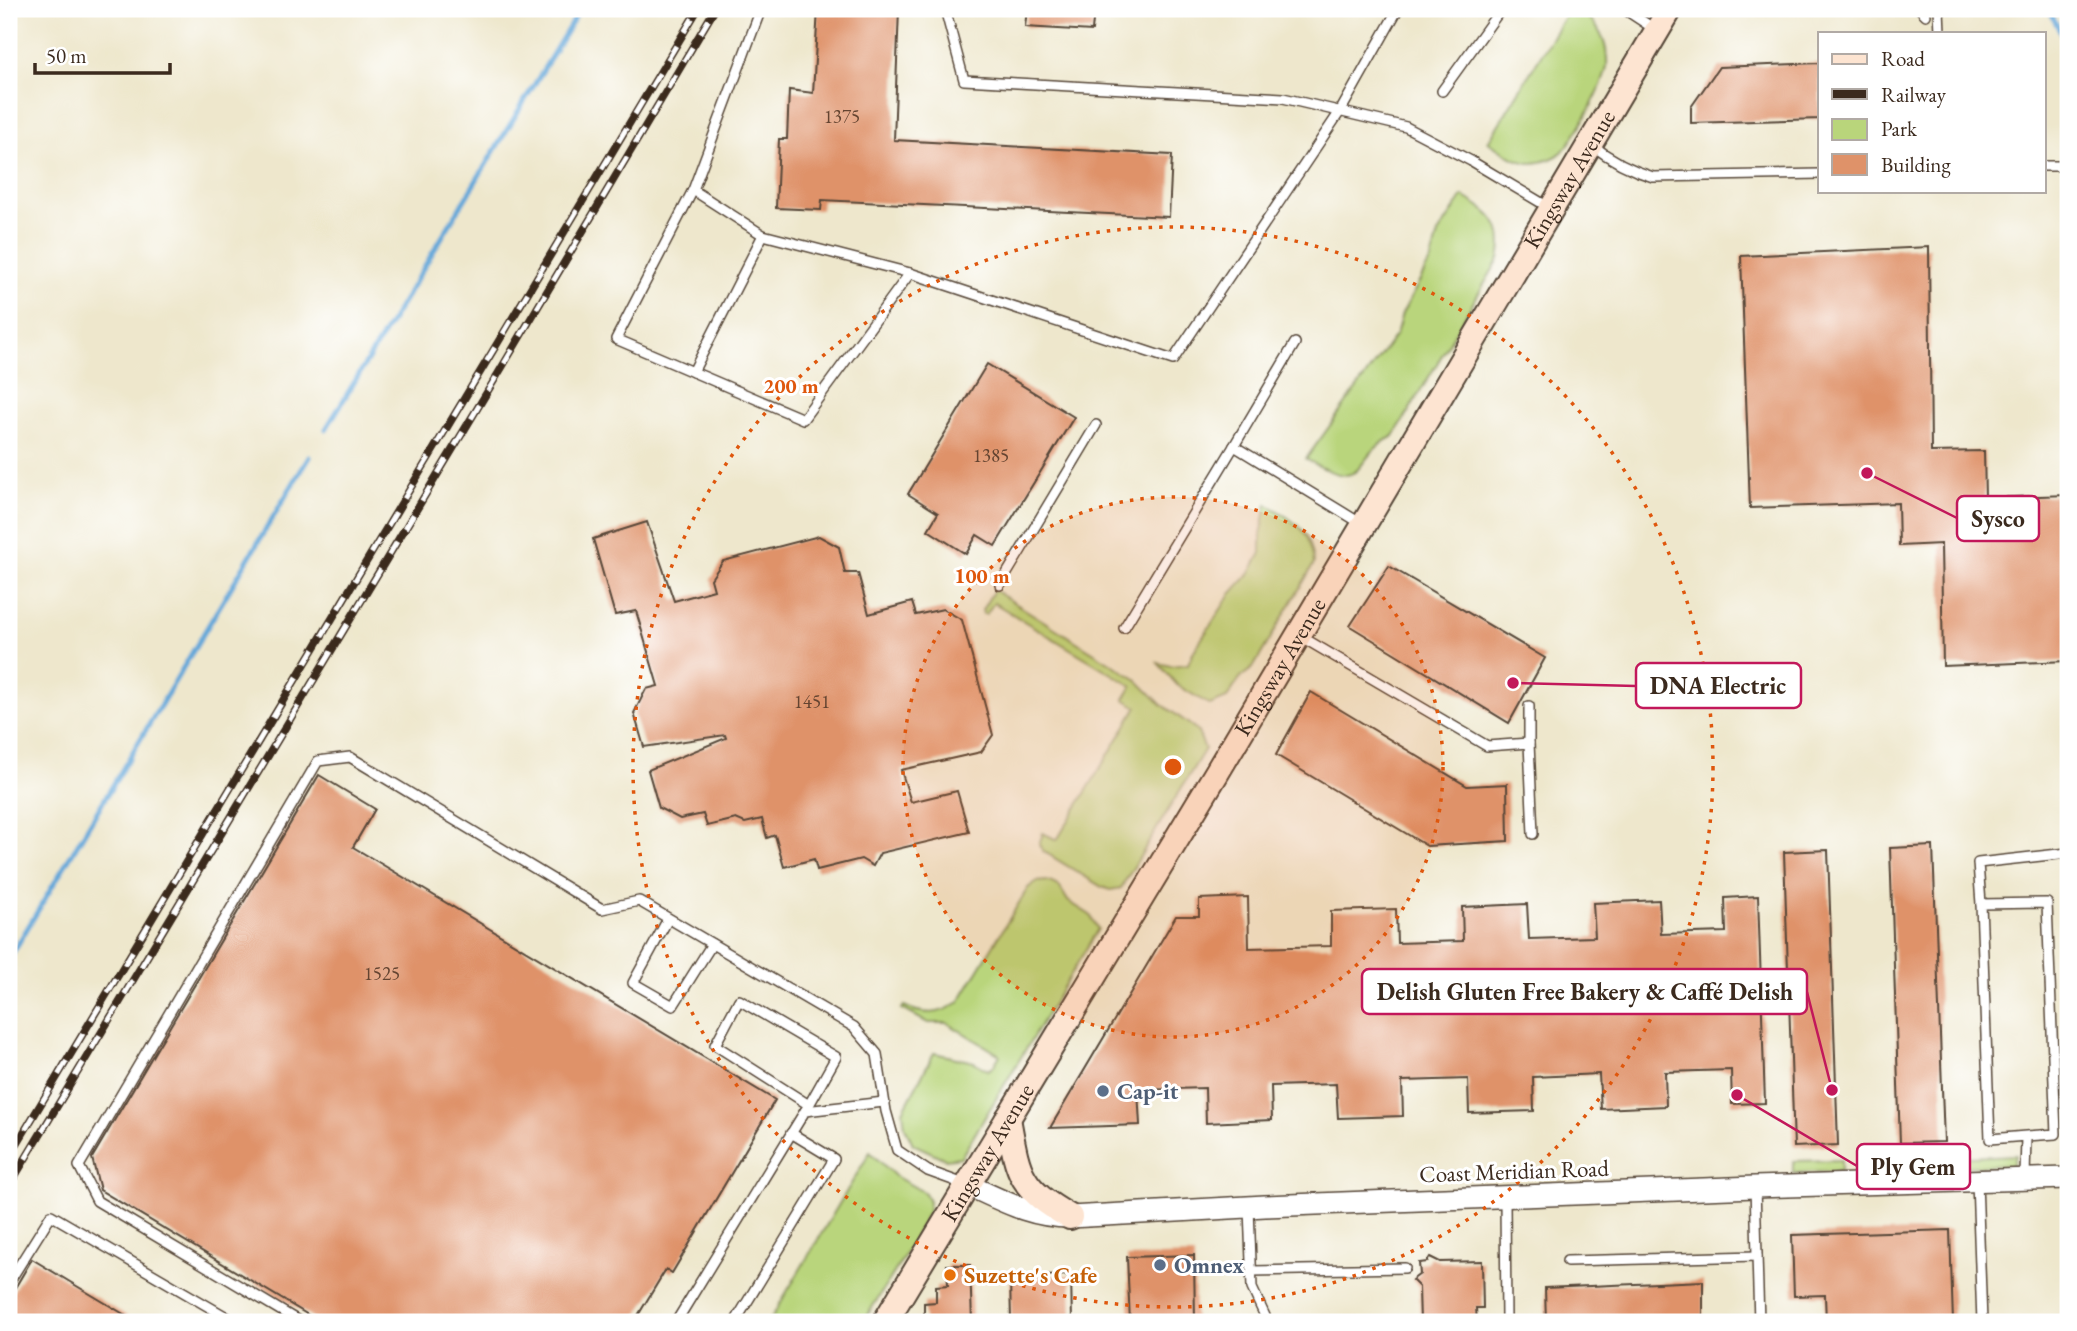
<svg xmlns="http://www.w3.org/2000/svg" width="2077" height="1331" viewBox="0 0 2077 1331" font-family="'EB Garamond',serif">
<rect width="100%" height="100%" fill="#fff"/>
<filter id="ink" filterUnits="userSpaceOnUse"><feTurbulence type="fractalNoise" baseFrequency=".0143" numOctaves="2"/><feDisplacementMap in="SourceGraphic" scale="14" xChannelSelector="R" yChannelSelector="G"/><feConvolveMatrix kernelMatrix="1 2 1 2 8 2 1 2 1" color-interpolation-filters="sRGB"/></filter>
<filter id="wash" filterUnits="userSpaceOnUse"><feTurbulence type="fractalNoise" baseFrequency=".00686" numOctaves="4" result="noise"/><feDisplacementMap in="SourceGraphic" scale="28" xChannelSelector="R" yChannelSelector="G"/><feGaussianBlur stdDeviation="1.57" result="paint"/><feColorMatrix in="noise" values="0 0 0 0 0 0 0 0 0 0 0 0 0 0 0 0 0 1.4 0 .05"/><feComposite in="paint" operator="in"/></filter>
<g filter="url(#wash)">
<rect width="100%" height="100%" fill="#eee7cc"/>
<!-- green -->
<g fill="#b9d57b" stroke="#7a804c" stroke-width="2">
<path d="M1569 9C1578 9 1586 14 1592 21 1603 34 1608 49 1607 66 1605 84 1575 139 1562 152 1555 159 1542 162 1532 163 1516 163 1501 150 1488 142Z"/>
<path d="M1463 196C1491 213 1507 224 1499 259L1394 436C1349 457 1371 497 1306 459L1396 334 1402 314 1431 260 1438 234Z"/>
<path d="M1267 504C1295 522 1311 528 1314 564L1253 668 1241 677 1227 698 1210 705 1177 685 1158 663 1171 666 1188 664 1192 654 1230 595 1250 573 1261 553V535Z"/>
<path d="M994 590 1136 679 1160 703 1197 730 1205 749 1121 888 1110 890 1102 887 1043 851 1039 845 1043 833 1057 840 1137 707 1124 699 1132 686 994 603 986 614H983L982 610Z"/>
<path d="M1047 881 1059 886 1068 901 1090 915 1098 929 961 1157 945 1159 913 1144 905 1127 903 1111 934 1053 974 1062 988 1070 993 1067 1000 1055 947 1023H928L902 1009 904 1006C924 1016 941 1015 959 1002L1028 888 1036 882Z"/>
<path d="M870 1152 895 1176 925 1193 929 1201 928 1212 902 1260 863 1322H769Z"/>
<path d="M2015 1155 2013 1165 1899 1169V1160Z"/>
<path d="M1841 1160V1171L1793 1173V1161Z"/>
</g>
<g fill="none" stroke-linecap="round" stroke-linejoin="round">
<!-- stream -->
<g stroke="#64a7d9" stroke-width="5">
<path d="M2049 9 2068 47"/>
<path d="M326 429 580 9"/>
<path d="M9 959 309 457"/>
</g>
</g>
<g id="blocks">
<!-- building -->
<g fill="#df9269">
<path d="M818 9H899L894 140 1172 155 1169 217 822 200 821 210 776 208 779 139H787L789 90 813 93Z"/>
<path d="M1027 9H1094L1092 31 1025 27Z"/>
<path d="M1820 63V119L1691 123V107L1719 67Z"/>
<path d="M1929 247 1931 452 1984 451 1985 498 2068 495V661L1943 666 1941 544 1899 546 1898 503 1750 508 1741 256Z"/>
<path d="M987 364 1074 417 995 546 977 535 966 554 928 530 938 513 908 494Z"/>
<path d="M647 522 674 601 714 590 711 579 723 561 819 536 839 547 845 573H858L869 614 912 602 916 615 943 609 962 620 993 735 981 752 901 770 911 802 957 791 969 832 880 853 873 866 861 859 817 870 814 859 784 867 775 835 767 838 762 819 745 823 736 819 707 826 703 814 680 819 659 808 648 770 726 738 725 735 644 747 634 713 646 689 658 686 636 611 615 615 593 539Z"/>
<path d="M1389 566 1545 658 1509 723 1350 626Z"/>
<path d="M1311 692 1467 786 1507 784 1508 841 1427 846 1276 755Z"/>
<path d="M319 775 375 809 353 847 775 1100 672 1273 666 1269 634 1322H320L100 1190 92 1158Z"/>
<path d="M1933 846 1944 1142 1900 1143 1890 848Z"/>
<path d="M1828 850 1838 1145 1794 1147 1784 852Z"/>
<path d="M1758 896 1765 1103 1732 1104 1731 1070 1665 1072 1666 1106 1601 1109 1599 1074 1533 1077 1534 1111 1469 1113 1468 1079 1402 1081 1403 1116 1338 1118 1336 1084 1271 1086 1272 1120 1206 1123 1205 1088 1138 1090 1140 1125 1050 1128 1176 916H1199V899L1248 897 1249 948 1331 946V911L1396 909 1397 943 1463 941 1462 907 1527 904 1529 939 1595 937 1593 903 1659 900 1661 934 1726 932 1725 898Z"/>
<path d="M1950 1230 1953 1322H1826L1825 1295 1794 1296 1792 1235Z"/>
<path d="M1194 1255 1195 1322H1130L1127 1257Z"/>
<path d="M1430 1257 1440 1262 1482 1261 1483 1308H1476L1477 1322H1420L1419 1287 1412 1280 1420 1274 1419 1263 1427 1262Z"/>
<path d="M32 1259 70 1282 137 1322H9V1298Z"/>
<path d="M947 1265H970L972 1322H924V1303L936 1302V1286L948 1285Z"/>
<path d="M1071 1275 1072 1322H1011L1010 1277Z"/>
<path d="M1703 1281V1316L1689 1317V1322H1546L1545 1288Z"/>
</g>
</g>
</g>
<g filter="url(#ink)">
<use href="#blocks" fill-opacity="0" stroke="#564638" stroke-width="2"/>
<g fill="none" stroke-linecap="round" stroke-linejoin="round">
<defs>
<g id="service">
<path d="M761 9 693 190 616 339 803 419 910 273 1173 360 1341 110 1398 9"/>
<path d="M945 9 964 80 1283 98 1406 127 1471 161 1550 208"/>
<path d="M1624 9 1656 30"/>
<path d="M1920 9 1926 15"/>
<path d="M1939 9 1940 32"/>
<path d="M1442 91 1501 9"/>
<path d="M1592 145C1611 160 1630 170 1653 177L1820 174"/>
<path d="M2044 166H2063L2068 169"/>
<path d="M693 190 763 235 910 273"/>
<path d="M693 372 763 235"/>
<path d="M1234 446 1295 343"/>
<path d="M1000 585 1096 425"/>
<path d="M1124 628 1234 446 1362 524"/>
<path d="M1300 636 1487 746 1529 743 1533 834"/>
<path d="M1529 706V743"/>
<path d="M1981 904 1978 863 2068 853"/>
<path d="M668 919 633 983 673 1006 712 944"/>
<path d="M805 1111 809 1105 836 1057 739 1000 715 1045 809 1105"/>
<path d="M2025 1178 2026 1136 1990 1139 1981 904 2047 903 2056 1134 2026 1136"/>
<path d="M1977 1181 1982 1322"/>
<path d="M1755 1187 1759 1322"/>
<path d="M1505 1198 1506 1322"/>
<path d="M1249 1208 1252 1288 1265 1316V1322"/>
<path d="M1567 1261 1757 1256"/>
<path d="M1252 1271 1405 1268"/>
<path d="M9 1282 51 1215 235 1322"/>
<path d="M300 1322 97 1201 79 1166 318 761 350 757 602 909 639 901 854 1027 877 1054 886 1111 897 1150 928 1171 964 1184"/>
<path d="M676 1322 805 1111 884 1102"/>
<path d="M735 1322 834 1159 791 1133"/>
</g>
<path id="tertiary" d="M968 1185C1003 1201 1031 1217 1070 1217L1265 1206 1755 1187 2068 1178"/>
<g id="secondary">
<path d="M1008 1118C1018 1174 1019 1188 1070 1217"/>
<path id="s1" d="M885 1322 1216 774 1670 9"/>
</g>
</defs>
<!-- service casing -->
<use href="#service" stroke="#564638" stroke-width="12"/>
<!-- tertiary casing -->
<use href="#tertiary" stroke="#564638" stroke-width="24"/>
<!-- secondary casing -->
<use href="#secondary" stroke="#564638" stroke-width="28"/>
<!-- service -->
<use href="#service" stroke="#fff" stroke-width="9"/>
<!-- tertiary -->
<use href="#tertiary" stroke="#fff" stroke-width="21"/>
<!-- secondary -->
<use href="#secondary" stroke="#fde4d1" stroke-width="24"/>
<defs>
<g id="rail">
<path d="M9 1157 698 9"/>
<path d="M9 1186 498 374 715 9"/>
</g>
</defs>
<!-- rail casing -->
<use href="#rail" stroke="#3b2a1e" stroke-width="8"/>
<!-- rail -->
<use href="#rail" stroke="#fff" stroke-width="5" stroke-dasharray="16" stroke-linecap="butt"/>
</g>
</g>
<!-- distance rings -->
<circle cx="1173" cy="767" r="270" fill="#df570d" fill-opacity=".12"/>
<g fill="none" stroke="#df570d" stroke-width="3.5" stroke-dasharray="3.5 7">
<circle cx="1173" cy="767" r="270"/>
<circle cx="1173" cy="767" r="540"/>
</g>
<!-- markers -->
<g fill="#5c6f8a" stroke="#fff" stroke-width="2.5">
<circle cx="1103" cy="1091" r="7"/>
<circle cx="1160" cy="1265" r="7"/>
</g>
<circle fill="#e8710a" stroke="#fff" stroke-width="2.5" cx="950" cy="1275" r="7"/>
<g text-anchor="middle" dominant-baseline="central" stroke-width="6" stroke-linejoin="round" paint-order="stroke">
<!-- number labels -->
<g font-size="19" fill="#644431">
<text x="842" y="116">1375</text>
<text x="991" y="455">1385</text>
<text x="812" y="701">1451</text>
<text x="382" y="973">1525</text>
</g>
<!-- street labels -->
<g font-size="23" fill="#3b2a1e" stroke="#fff">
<text stroke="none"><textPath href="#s1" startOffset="1332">Kingsway Avenue</textPath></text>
<text stroke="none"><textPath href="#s1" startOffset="765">Kingsway Avenue</textPath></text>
<text stroke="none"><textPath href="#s1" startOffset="198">Kingsway Avenue</textPath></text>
<text transform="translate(1514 1171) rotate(-2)">Coast Meridian Road</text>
</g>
<!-- service labels -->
<g font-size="23" font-weight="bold" fill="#4e5e75" stroke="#fff" text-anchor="start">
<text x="1117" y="1091">Cap-it</text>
<text x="1174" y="1265">Omnex</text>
</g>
<!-- food labels -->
<g font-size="23" font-weight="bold" fill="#c56008" stroke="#fff" text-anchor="start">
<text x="964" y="1275">Suzette's Cafe</text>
</g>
</g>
<circle cx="1173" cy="767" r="10" fill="#df570d" stroke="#fff" stroke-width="3.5"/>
<g font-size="21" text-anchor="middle" font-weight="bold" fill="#df570d" stroke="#fff" stroke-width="6" stroke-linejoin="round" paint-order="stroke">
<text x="791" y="393">200 m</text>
<text x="982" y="583">100 m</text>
</g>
<!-- callouts -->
<path fill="none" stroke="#c2185b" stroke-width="2.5" d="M1867 473L1957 518M1513 683L1636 686M1832 1090L1807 992M1737 1095L1857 1166"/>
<g fill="#c2185b" stroke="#fff" stroke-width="2.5">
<circle cx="1867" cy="473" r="7"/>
<circle cx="1513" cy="683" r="7"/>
<circle cx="1832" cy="1090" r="7"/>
<circle cx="1737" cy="1095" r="7"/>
</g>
<g fill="#fff" stroke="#c2185b" stroke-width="2.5">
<rect x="1957" y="496" width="82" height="45" rx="7"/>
<rect x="1636" y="663" width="165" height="45" rx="7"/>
<rect x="1362" y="969" width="445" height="45" rx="7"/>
<rect x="1857" y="1144" width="113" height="45" rx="7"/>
</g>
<g font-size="24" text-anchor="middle" font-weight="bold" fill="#3b2a1e">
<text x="1998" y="527">Sysco</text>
<text x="1718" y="694">DNA Electric</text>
<text x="1585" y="1000">Delish Gluten Free Bakery &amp; Caffé Delish</text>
<text x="1913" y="1175">Ply Gem</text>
</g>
<!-- margin -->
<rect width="2077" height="1331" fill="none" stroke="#fff" stroke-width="35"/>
<!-- legend -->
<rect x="1818" y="32" width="228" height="161" fill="#ffffff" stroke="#b1aaa5" stroke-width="2"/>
<rect x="1832" y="54" width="35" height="10" fill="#fde4d1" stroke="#b1aaa5" stroke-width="2"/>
<text x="1881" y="66" font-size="21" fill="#3b2a1e">Road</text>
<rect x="1832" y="89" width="35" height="10" fill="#3b2a1e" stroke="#b1aaa5" stroke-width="2"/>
<text x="1881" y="102" font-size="21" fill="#3b2a1e">Railway</text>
<rect x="1832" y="119" width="35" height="21" fill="#b9d57b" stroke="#b1aaa5" stroke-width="2"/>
<text x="1881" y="136" font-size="21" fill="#3b2a1e">Park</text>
<rect x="1832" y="154" width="35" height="21" fill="#df9269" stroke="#b1aaa5" stroke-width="2"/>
<text x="1881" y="172" font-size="21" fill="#3b2a1e">Building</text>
<!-- scale -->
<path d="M35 63v10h135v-10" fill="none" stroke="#3b2a1e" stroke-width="3.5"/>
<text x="46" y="63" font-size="21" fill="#3b2a1e" stroke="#ffffff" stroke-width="5" paint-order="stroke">50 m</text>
</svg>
